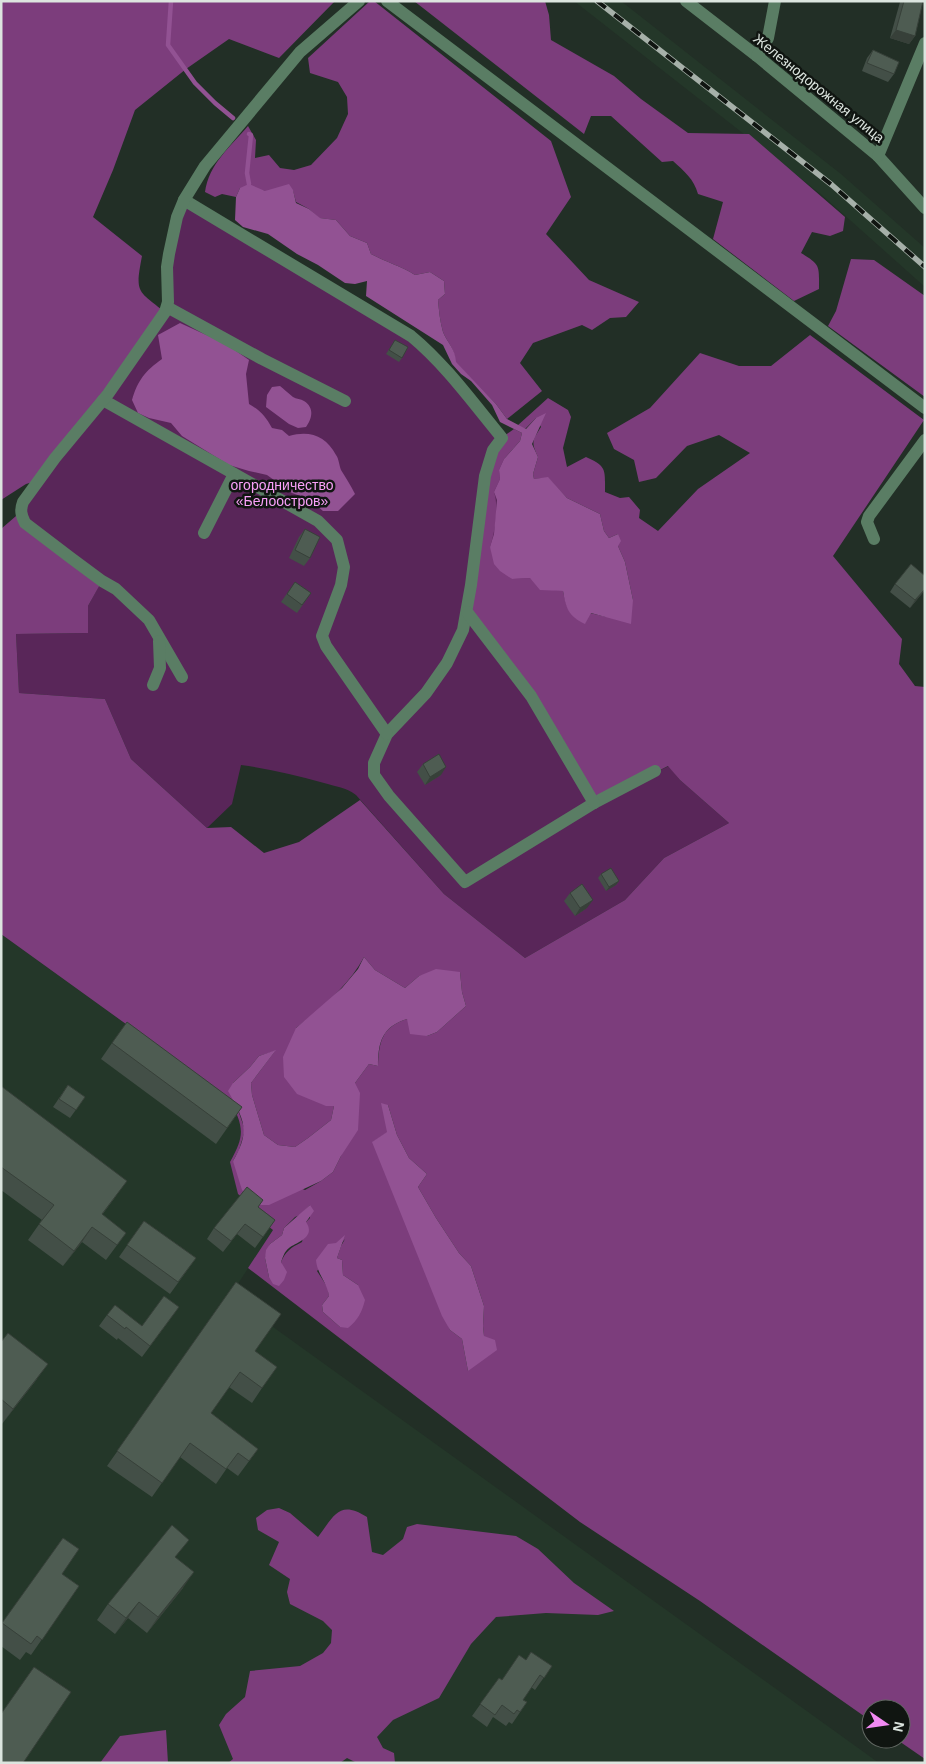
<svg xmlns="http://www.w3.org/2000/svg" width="926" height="1764" viewBox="0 0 926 1764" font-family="Helvetica,sans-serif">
<rect width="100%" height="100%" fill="#222f26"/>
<!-- built -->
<g fill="#243729">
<path d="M574 1H621L841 174 925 248V287L823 196Z"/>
<path d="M1 934 230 1099 243 1130 238 1149 230 1162 260 1211 255 1217 273 1230 230 1296 879 1763H1Z"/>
</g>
<!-- green -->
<path fill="#592659" d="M186 201 411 336 489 422 643 778 669 766 680 780 729 823 664 858 625 900 525 958 444 894 356 795C345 787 337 787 324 783 296 775 269 769 241 765L232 804 207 828 131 759 105 699 19 693 16 634 88 633V606L100 584 25 523 21 508 165 312 167 267Z"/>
<!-- forest -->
<g fill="#7c3d7c" fill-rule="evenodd">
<path d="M1 1H335L279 58 229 39 186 69 135 110 113 170 93 217 142 256C135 293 137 290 165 312L33 482 26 484 1 500Z"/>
<path d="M370 1H374L551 141 571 197 546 234 589 280 639 302 626 317 610 318 592 330 582 325 533 343 520 363 542 391 507 419 496 404 455 362C455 348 448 344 443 332 440 322 439 311 438 300L445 294 444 281 430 272 415 275C401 266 386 262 371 254L367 243 350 236 336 220 319 218 309 209 296 202 293 191H265L240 188 236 197 222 194 215 197 205 192C209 164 230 147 248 126L256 140 255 158 269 155 280 168 294 170 311 165 337 138 348 114 347 97 338 82 310 73 308 58Z"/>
<path d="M414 1H545L549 15 551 40 614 76 641 99 688 133 749 134 845 217 843 231 830 236 812 232 801 253C821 265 819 266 819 289L794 301 713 239 723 202 698 194C694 179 684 171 673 161L662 162 611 116H591L584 134Z"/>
<path d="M851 259 874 260 925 296V397L828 326 836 311Z"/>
<path d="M810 335 924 420 833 556 902 639 899 664 915 686 925 687V1759L896 1739H901V1709H871V1721L700 1601 580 1522 248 1268 273 1230 255 1216 260 1211 238 1194 230 1162C246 1134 243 1127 230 1099L1 934V529L16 516 102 581 88 606V633L16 634 19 693 105 699 131 759 207 828 231 827 264 853 299 842 360 800 444 894 525 958 625 900 664 858 729 823 680 780 668 766 598 801 469 614 483 490 504 436 514 429 522 433 520 441 504 459 499 470 500 479 494 492C499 506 495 533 490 547L512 579 530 578 553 590 563 591C566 607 569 616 585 623L590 613 607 617 633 600 625 562 618 546V534L609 538 604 531 600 514 567 498 548 478 534 479 533 474 538 457C531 442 532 441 541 427L536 418 525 429 517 426 548 398 568 410 571 417 563 448 567 467 586 457C607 466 605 470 605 492L620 498 629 497 640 510 639 518 658 531 698 489 750 453 719 435 687 446 656 478 639 482 634 460 614 449 607 433 650 408 700 353 739 366H771ZM364 957 375 970 405 988 419 976 460 972 462 992 466 1006 437 1032 427 1036 407 1019C382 1027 379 1041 378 1066L369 1064 355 1083 341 1156 333 1172 321 1181 305 1190 233 1161 239 1150 245 1130 238 1110 233 1083 250 1067 259 1056 275 1051 251 1083 252 1095 264 1135 278 1145 295 1147 308 1138 331 1120 334 1106 296 1028C321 1008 349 986 364 957ZM388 1105 397 1135 409 1158 427 1174 418 1187 436 1218 459 1253 471 1266 484 1306 483 1326 484 1336 468 1371 462 1339 450 1330 373 1142 388 1132ZM310 1205V1218L306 1222 302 1242C290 1248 286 1251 281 1262L283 1268 269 1277 265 1258 270 1244 282 1235 284 1228 295 1217 300 1215ZM345 1239 341 1246 337 1258 342 1260 343 1275 358 1285 340 1327 323 1312 322 1305 329 1296 328 1288 317 1271Z"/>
<path d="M279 1508 290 1513 318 1537C334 1516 339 1499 367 1517L372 1552 383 1555 403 1539 407 1527 417 1524 516 1536 538 1549 574 1583 614 1611 598 1615 546 1613 496 1617 471 1644 439 1698 393 1720 377 1737 383 1748 394 1753 395 1763H357L347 1758 340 1763H228L233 1759 219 1725 226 1714 245 1697 250 1671 300 1666 323 1653 331 1643 332 1630 323 1621 290 1604 287 1592 290 1579 269 1565 279 1542 258 1530 256 1518 267 1510Z"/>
<path d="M166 1730 168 1763H100L120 1736Z"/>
</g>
<!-- water -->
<g fill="#925293">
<path d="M249 184 265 191 289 184 293 190 296 203 309 209 320 218 336 220 350 236 367 243 371 254C386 262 401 266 415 275L430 272 444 281 445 294 438 300C439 311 440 322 443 332 448 344 455 348 456 362L496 404 507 419 526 429 536 418 546 413 532 444 538 457 533 474 534 479 548 477 567 498 600 514 604 531 609 538 618 534 621 541 618 546 625 562 633 600 631 624 591 613 585 624C568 616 566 608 563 591L540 590 530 578 512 579 500 571 494 564 490 547 494 534 497 500 494 492 500 479 499 470 504 459 520 441 522 433 500 422 492 405 471 381 461 374 452 364 443 345 366 296 367 281 355 284 345 283 318 265 297 254 268 234 243 227 235 220 236 197 240 188Z"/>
<path d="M180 323 226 344 249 360 246 374 249 404C260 410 266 417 272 428L282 430 289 436C310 430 326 436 336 455 339 459 339 465 341 470 346 478 351 486 355 494L338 511H323L309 499 292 493 267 475 249 471 229 465 182 436 171 423 149 418 138 413 132 400C138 380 145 371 162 359L158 335Z"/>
<path d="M280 386C284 389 288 393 293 397 296 399 301 399 304 401 315 408 312 419 306 427L298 428 289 424 266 407 267 395 272 387Z"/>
<path d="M364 957 375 970 405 988 419 976 436 969 460 972 462 992 466 1006 437 1032 427 1036 410 1034 407 1019C382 1027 378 1042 378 1066L369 1064 355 1083 360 1093 358 1130 341 1156 333 1172 321 1181 269 1205H261L254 1202 242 1190 233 1161C251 1130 244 1120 228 1091L233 1083 250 1067 259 1056 276 1050 251 1083 252 1095 264 1135 278 1145 295 1147 308 1138 331 1120 334 1106H326L297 1094 284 1077 283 1057 296 1028 342 988 358 969Z"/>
<path d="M381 1103 388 1105 397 1135 409 1158 427 1174 418 1187 436 1218 459 1253 471 1266 484 1306 483 1326 484 1336 495 1340 497 1350 468 1371 462 1339 450 1330 442 1316 372 1142 387 1132Z"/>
<path d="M310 1205 314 1211 306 1222C316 1237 298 1242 289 1248 284 1252 283 1257 281 1262L287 1272 284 1280 279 1286 273 1284 269 1277 265 1258 266 1250 270 1244 282 1235 284 1228Z"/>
<path d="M345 1235 337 1258 342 1260 343 1275 358 1285 365 1300C362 1312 358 1320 348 1328L340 1327 323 1312 322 1305 329 1296C327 1282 317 1274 316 1260L328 1244 336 1243Z"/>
</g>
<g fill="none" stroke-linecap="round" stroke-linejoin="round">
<!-- stream -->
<g stroke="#925293" stroke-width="4.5">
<path d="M171 1 168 45 195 83 215 103 233 118"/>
<path d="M249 184 247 173 251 135 249 134"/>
</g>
<!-- minor -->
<g stroke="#5a7d64" stroke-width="12">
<path d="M387 1 925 408"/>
<path d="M686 1 757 56 878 156 925 208"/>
<path d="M757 56 768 38 775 1"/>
<path d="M878 156 925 43"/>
<path d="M184 200 411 336C446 365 473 403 502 438L493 450 485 476 471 585 463 630 447 663 426 693 387 734 374 763V775L389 796 465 882 594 803 655 771"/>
<path d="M167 307 262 359 345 401"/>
<path d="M103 400 318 521 337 540 344 567 341 585 322 636 326 646 387 734"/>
<path d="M204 533 234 474"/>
<path d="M874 539 867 522 869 516 925 440"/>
<path d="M467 612 531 696 594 803"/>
<path d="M182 677 149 620 116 589 102 581 71 558 25 523C21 515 20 510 23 502L55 458 108 394 165 312 168 302 167 267 169 254 177 217 184 200 205 166 300 52 359 1"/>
<path d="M153 685 160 668 159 641"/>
</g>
<defs>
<path id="rail" d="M597 1 832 185 925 267"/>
</defs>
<!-- rail casing -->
<use href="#rail" stroke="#a6b0a9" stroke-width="5.5"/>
<!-- rail -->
<use href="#rail" stroke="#101511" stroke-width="4" stroke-dasharray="11" stroke-linecap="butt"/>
</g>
<!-- wall -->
<g fill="#434f47">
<path d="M899 1H923L915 36 909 44 890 38 900 2H899Z"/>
<path d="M873 50 894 74 888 82 862 71 867 58Z"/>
<path d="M395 340 402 358 399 362 386 354Z"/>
<path d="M305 529 310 558 304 566 289 558 299 537Z"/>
<path d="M925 576V590L910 608 890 592 895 584Z"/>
<path d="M295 582 311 593 297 613 281 602Z"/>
<path d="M423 764 441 775 425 785 417 772Z"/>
<path d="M601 874 619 881 616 885 606 891 598 878Z"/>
<path d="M570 893 587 908 575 916 564 901Z"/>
<path d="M112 1043 242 1107 216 1144 101 1059Z"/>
<path d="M68 1085 85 1097 70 1118 53 1107Z"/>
<path d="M1 1086 116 1196 102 1215 126 1233 106 1260 82 1242 63 1266 28 1240 42 1220 1 1190Z"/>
<path d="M263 1200 258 1207 275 1220 255 1248 237 1234 223 1252 207 1239 214 1228Z"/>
<path d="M144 1221 196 1258 170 1294 119 1257Z"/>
<path d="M236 1282 255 1351 262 1388 252 1403 229 1387 211 1413 258 1449 238 1476 227 1468 216 1484 180 1457 152 1497 107 1466Z"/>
<path d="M107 1315 142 1326 171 1318 142 1357 118 1338 117 1340 99 1326Z"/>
<path d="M1 1342 37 1379 2 1424 1 1423Z"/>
<path d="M63 1538 62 1574 79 1586 31 1655 26 1652 20 1660 1 1646V1625Z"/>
<path d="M176 1558 183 1588 147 1633 128 1618 115 1634 97 1620 108 1604Z"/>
<path d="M552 1666 535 1690 531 1687 523 1700 527 1702 512 1724 509 1722 506 1726 493 1717 487 1727 472 1716 499 1678 502 1680Z"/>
</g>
<!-- shaded-wall -->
<g fill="#374039">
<path d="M896 30 915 36 909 44 890 38Z"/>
<path d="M925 589V590L910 608 915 600Z"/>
<path d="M446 767 441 775 425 785 430 777Z"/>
<path d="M619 881 616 885 606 891 609 887Z"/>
<path d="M593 900 587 908 575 916 580 908Z"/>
<path d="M92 1227 82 1242 63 1266 74 1251Z"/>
<path d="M48 1364 37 1379 2 1424 13 1409Z"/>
<path d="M194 1572 183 1588 147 1633 158 1617Z"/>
<path d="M139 1602 128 1618 115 1634 126 1618Z"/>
</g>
<!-- building -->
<g fill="#4e5c52" stroke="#374039">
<path d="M904 1H923L915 36 896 30Z"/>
<path d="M873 50 899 62 894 74 867 63Z"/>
<path d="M395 340 408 347 402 358 389 350Z"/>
<path d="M305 529 320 537 310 558 295 550Z"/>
<path d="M911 564 925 576V589L915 600 895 584Z"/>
<path d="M295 582 311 593 302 605 287 594Z"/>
<path d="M439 754 446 767 430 777 423 764Z"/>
<path d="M611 868 619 881 609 887 601 874Z"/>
<path d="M582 884 593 900 580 908 570 893Z"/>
<path d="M127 1022 242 1107 227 1128 112 1043Z"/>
<path d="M68 1085 85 1097 76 1110 59 1099Z"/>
<path d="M1 1086 127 1181 102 1214 126 1233 117 1245 92 1227 74 1251 39 1224 54 1205 1 1167Z"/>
<path d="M247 1187 263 1200 258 1207 275 1220 263 1237 245 1224 231 1241 214 1228Z"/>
<path d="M144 1221 196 1258 178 1282 127 1245Z"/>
<path d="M236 1282 281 1314 255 1351 277 1367 262 1388 240 1372 211 1413 258 1449 249 1461 238 1453 226 1469 190 1443 162 1483 117 1451Z"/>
<path d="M164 1296 179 1307 150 1346 126 1327 125 1329 107 1315 115 1305 142 1326Z"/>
<path d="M8 1333 48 1364 13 1409 1 1399V1342Z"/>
<path d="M172 1525 189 1540 175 1557 194 1572 158 1617 139 1602 126 1618 108 1604Z"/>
<path d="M63 1538 79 1549 62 1574 79 1586 42 1640 37 1636 31 1644 2 1623Z"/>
<path d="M531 1652 552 1666 544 1678 540 1675 523 1700 527 1702 520 1712 517 1710 514 1714 502 1705 495 1715 480 1704 499 1678 502 1680 519 1655 526 1660Z"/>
<path d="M34 1667 71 1692 23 1763H1V1714Z"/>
</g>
<g text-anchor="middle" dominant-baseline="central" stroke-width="5" stroke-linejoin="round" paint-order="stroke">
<!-- street labels -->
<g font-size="14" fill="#dce5df" stroke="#101511">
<text transform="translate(819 88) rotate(39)">Железнодорожная улица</text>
</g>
<!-- park labels -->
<g font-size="14" fill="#f9a0f8" stroke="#101511">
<text x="282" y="485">огородничество<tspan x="282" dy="16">«Белоостров»</tspan></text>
</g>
</g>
<!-- border -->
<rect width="926" height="1764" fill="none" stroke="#dce5df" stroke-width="5"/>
<!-- north arrow -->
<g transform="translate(886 1724) rotate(103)"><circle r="24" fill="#101511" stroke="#626863"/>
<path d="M0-4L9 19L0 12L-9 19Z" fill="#f28af3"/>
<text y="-8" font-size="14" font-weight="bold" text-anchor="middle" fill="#dce5df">N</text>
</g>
</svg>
